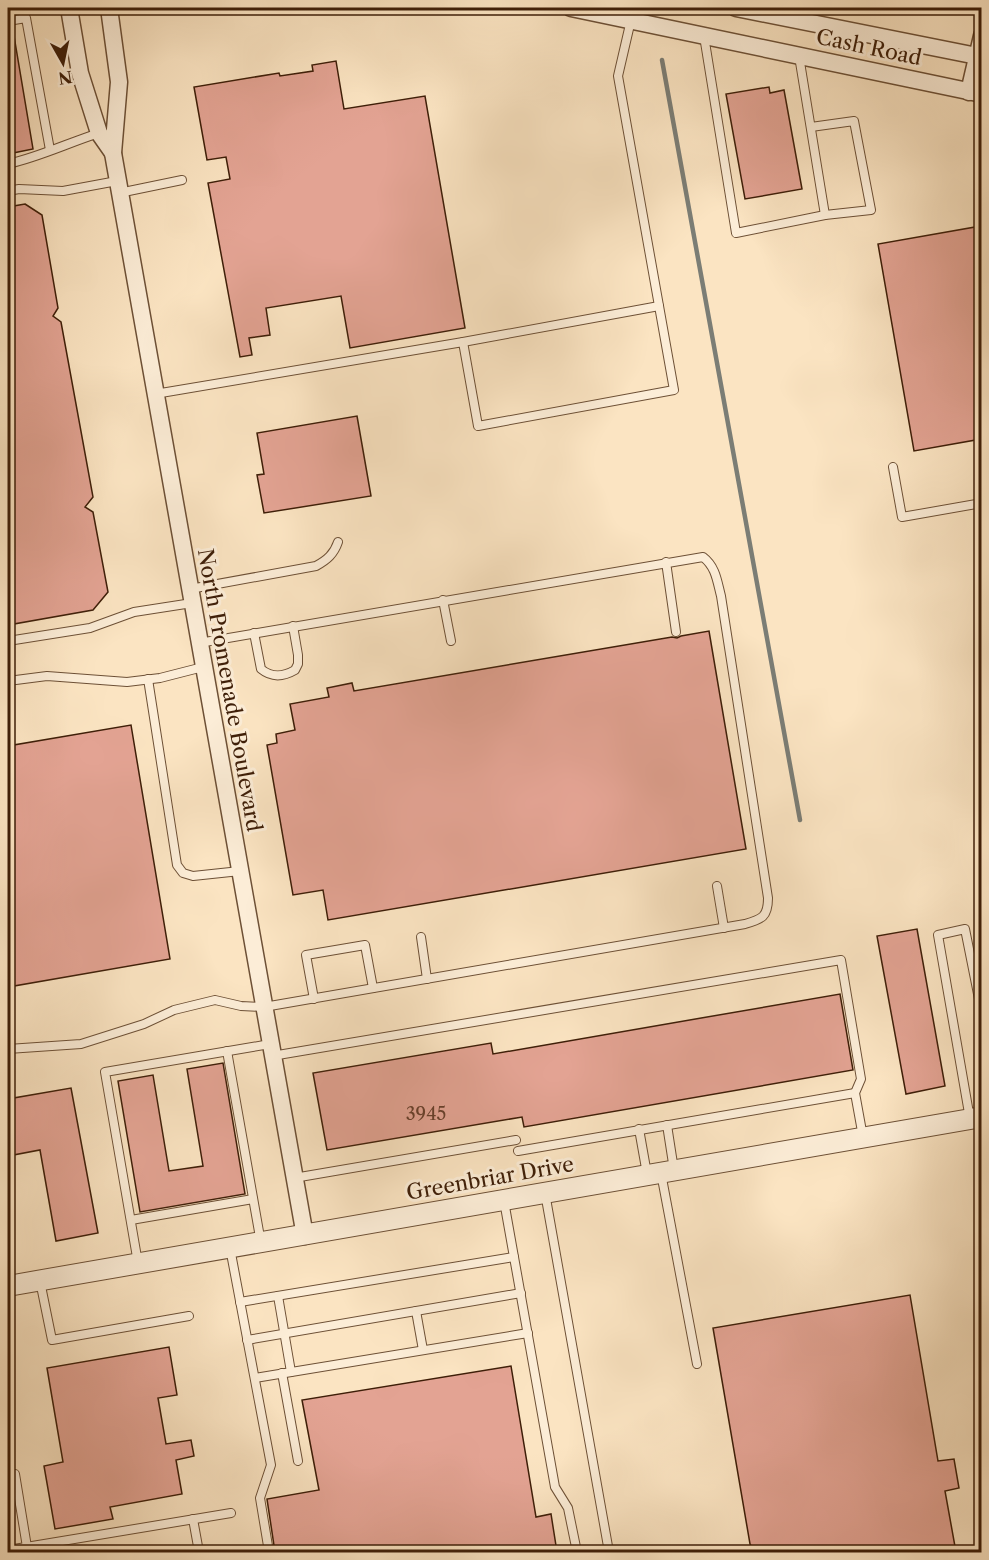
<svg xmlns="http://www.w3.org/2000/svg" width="989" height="1560" viewBox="0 0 989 1560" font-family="'Libre Caslon Text',serif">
<rect width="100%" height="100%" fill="#fbe4c2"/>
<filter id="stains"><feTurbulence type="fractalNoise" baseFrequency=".00333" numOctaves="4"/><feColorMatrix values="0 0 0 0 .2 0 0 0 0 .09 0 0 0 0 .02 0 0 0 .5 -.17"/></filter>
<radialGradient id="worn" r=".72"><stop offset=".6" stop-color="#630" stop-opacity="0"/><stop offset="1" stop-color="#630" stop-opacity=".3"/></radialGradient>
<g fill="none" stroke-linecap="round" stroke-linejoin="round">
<!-- stream -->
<path stroke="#7b7d75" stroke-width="4.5" d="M662 60 800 820"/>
</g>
<!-- building -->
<g fill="#e3a393" stroke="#3e1e08" stroke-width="1.5">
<path d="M8 36H14L33 149 8 154Z"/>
<path d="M336 61 344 109 425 96 465 328 350 348 341 296 266 308 270 335 249 338 252 355 240 357 208 183 230 179 226 157 207 160 194 87 279 73 280 76 313 71 312 65Z"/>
<path d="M769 87 770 93 784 90 802 189 745 199 726 94Z"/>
<path d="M25 204 42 215 58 308 53 316 61 322 93 497 85 507 93 512 108 592 93 610 8 625V207Z"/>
<path d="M981 226V439L914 451 878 244Z"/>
<path d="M357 416 371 496 264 513 257 475 264 474 257 433Z"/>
<path d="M709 631 746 849 328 920 323 890 293 895 267 745 277 743 276 734 295 730 290 704 329 697 327 688 352 683 354 691 672 637 677 638 681 636Z"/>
<path d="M131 725 170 959 8 987V746Z"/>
<path d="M917 929 945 1086 906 1094 877 936Z"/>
<path d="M840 994 853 1070 524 1127 522 1117 327 1150 313 1073 491 1043 493 1054Z"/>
<path d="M223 1063 245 1194 140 1212 118 1081 153 1075 169 1171 203 1166 187 1069Z"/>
<path d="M71 1088 98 1233 56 1241 40 1150 8 1156V1099Z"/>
<path d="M910 1295 938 1461 954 1459 959 1488 945 1491 956 1552H753V1549L750 1544 713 1328Z"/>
<path d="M169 1347 177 1395 158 1398 166 1444 191 1440 194 1456 176 1460 182 1494 110 1507 113 1519 55 1529 44 1466 63 1462 47 1368Z"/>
<path d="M511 1366 536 1517 551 1514 557 1552H275L267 1499 319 1490 302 1400Z"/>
</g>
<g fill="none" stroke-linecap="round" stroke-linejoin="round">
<defs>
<g id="service">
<path d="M8 21 26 18 50 150"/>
<path d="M704 36 736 233 825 215 871 210 854 121 811 127"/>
<path d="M799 56 825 215"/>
<path d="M8 164C39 157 68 143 99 133"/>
<path d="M8 191 19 189 63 191 117 181"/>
<path d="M119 193 182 180"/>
<path d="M463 342 659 306"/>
<path d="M155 394 463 342 478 426 674 390 618 76 631 20"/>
<path d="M893 467 902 517 982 503"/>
<path d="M666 562 676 632"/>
<path d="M190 589 316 566C327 560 334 554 338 542"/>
<path d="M443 600 451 641"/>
<path d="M254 633 261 669C272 678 283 677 295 670L298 664V655L293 626"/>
<path d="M8 641 90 628 134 612 192 603"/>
<path d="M148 679 177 865 183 873 193 876 240 871"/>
<path d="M8 681 47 676 127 682 160 678 203 667"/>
<path d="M717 886 724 928"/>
<path d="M421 937 427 979"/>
<path d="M314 999 306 955 365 945 373 988"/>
<path d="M8 1049 81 1044 144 1024 174 1010 215 1000 241 1006 264 1007 745 924C762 919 768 917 768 898L721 596C717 581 716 567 703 557L199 643"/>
<path d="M227 1051 261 1243"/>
<path d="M272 1056 841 960 861 1079 855 1093 863 1137"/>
<path d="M970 1119 938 935 965 929 982 1014"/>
<path d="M667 1125 674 1170"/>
<path d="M639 1129 647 1174"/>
<path d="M518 1151 855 1093"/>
<path d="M661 1173 697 1364"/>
<path d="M982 1175 979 1191 982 1202"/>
<path d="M294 1178 516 1140"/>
<path d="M545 1193 609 1552"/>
<path d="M504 1201 555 1487 568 1508 577 1552"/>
<path d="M131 1220 253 1199"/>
<path d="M230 1248 271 1465 260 1498 269 1552"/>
<path d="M138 1263 105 1072 270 1044"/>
<path d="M40 1281 52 1340 189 1316"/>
<path d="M278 1296 291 1372"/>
<path d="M240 1302 514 1257"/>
<path d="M416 1311 423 1350"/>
<path d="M247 1340 521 1293"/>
<path d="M282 1373 298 1461"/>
<path d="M255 1378 528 1333"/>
<path d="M15 1474 27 1547"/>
<path d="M193 1519 199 1552"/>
<path d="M8 1550 231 1513"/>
<path d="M732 1552 747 1550"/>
</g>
<g id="minor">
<path d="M69 8 80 73 99 133 113 153"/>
<path d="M109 8 119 82 113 153 305 1236"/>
<path d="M571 8 982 94"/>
<path d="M736 8 982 57"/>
<path d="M969 92 982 36"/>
</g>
<path id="tertiary" d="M8 1286 982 1117"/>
</defs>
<!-- service casing -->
<use href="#service" stroke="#6d5036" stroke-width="10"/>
<!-- minor casing -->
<use href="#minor" stroke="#6d5036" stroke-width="19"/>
<!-- tertiary casing -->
<use href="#tertiary" stroke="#6d5036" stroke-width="22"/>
<!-- service -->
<use href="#service" stroke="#fcedd7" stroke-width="8"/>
<!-- minor -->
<use href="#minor" stroke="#fcedd7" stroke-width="16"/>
<!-- tertiary -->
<use href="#tertiary" stroke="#fcedd7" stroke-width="20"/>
</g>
<g text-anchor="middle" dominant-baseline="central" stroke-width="6" stroke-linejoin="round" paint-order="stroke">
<!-- number labels -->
<g font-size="18" fill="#673f2b">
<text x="426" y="1114">3945</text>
</g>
<!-- street labels -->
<g font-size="21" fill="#3e1e08" stroke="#fcedd7">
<text transform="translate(869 47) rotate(12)">Cash Road</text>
<text transform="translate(230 690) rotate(80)">North Promenade Boulevard</text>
<text transform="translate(490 1178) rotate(-10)">Greenbriar Drive</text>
</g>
</g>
<!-- margin -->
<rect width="989" height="1560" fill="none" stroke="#fbe4c2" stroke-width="30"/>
<rect x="9" y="9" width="971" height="1542" fill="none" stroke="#3e1e08" stroke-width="3"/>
<rect x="15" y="15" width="959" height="1530" fill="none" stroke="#3e1e08" stroke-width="1.5"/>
<!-- north arrow -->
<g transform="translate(63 63) rotate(171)" stroke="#fcedd7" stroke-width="4.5" paint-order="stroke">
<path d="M0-4.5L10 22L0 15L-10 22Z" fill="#3e1e08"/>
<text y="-9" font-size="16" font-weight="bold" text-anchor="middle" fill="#3e1e08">N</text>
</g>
<rect width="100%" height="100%" filter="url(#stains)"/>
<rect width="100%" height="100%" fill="url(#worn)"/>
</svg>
